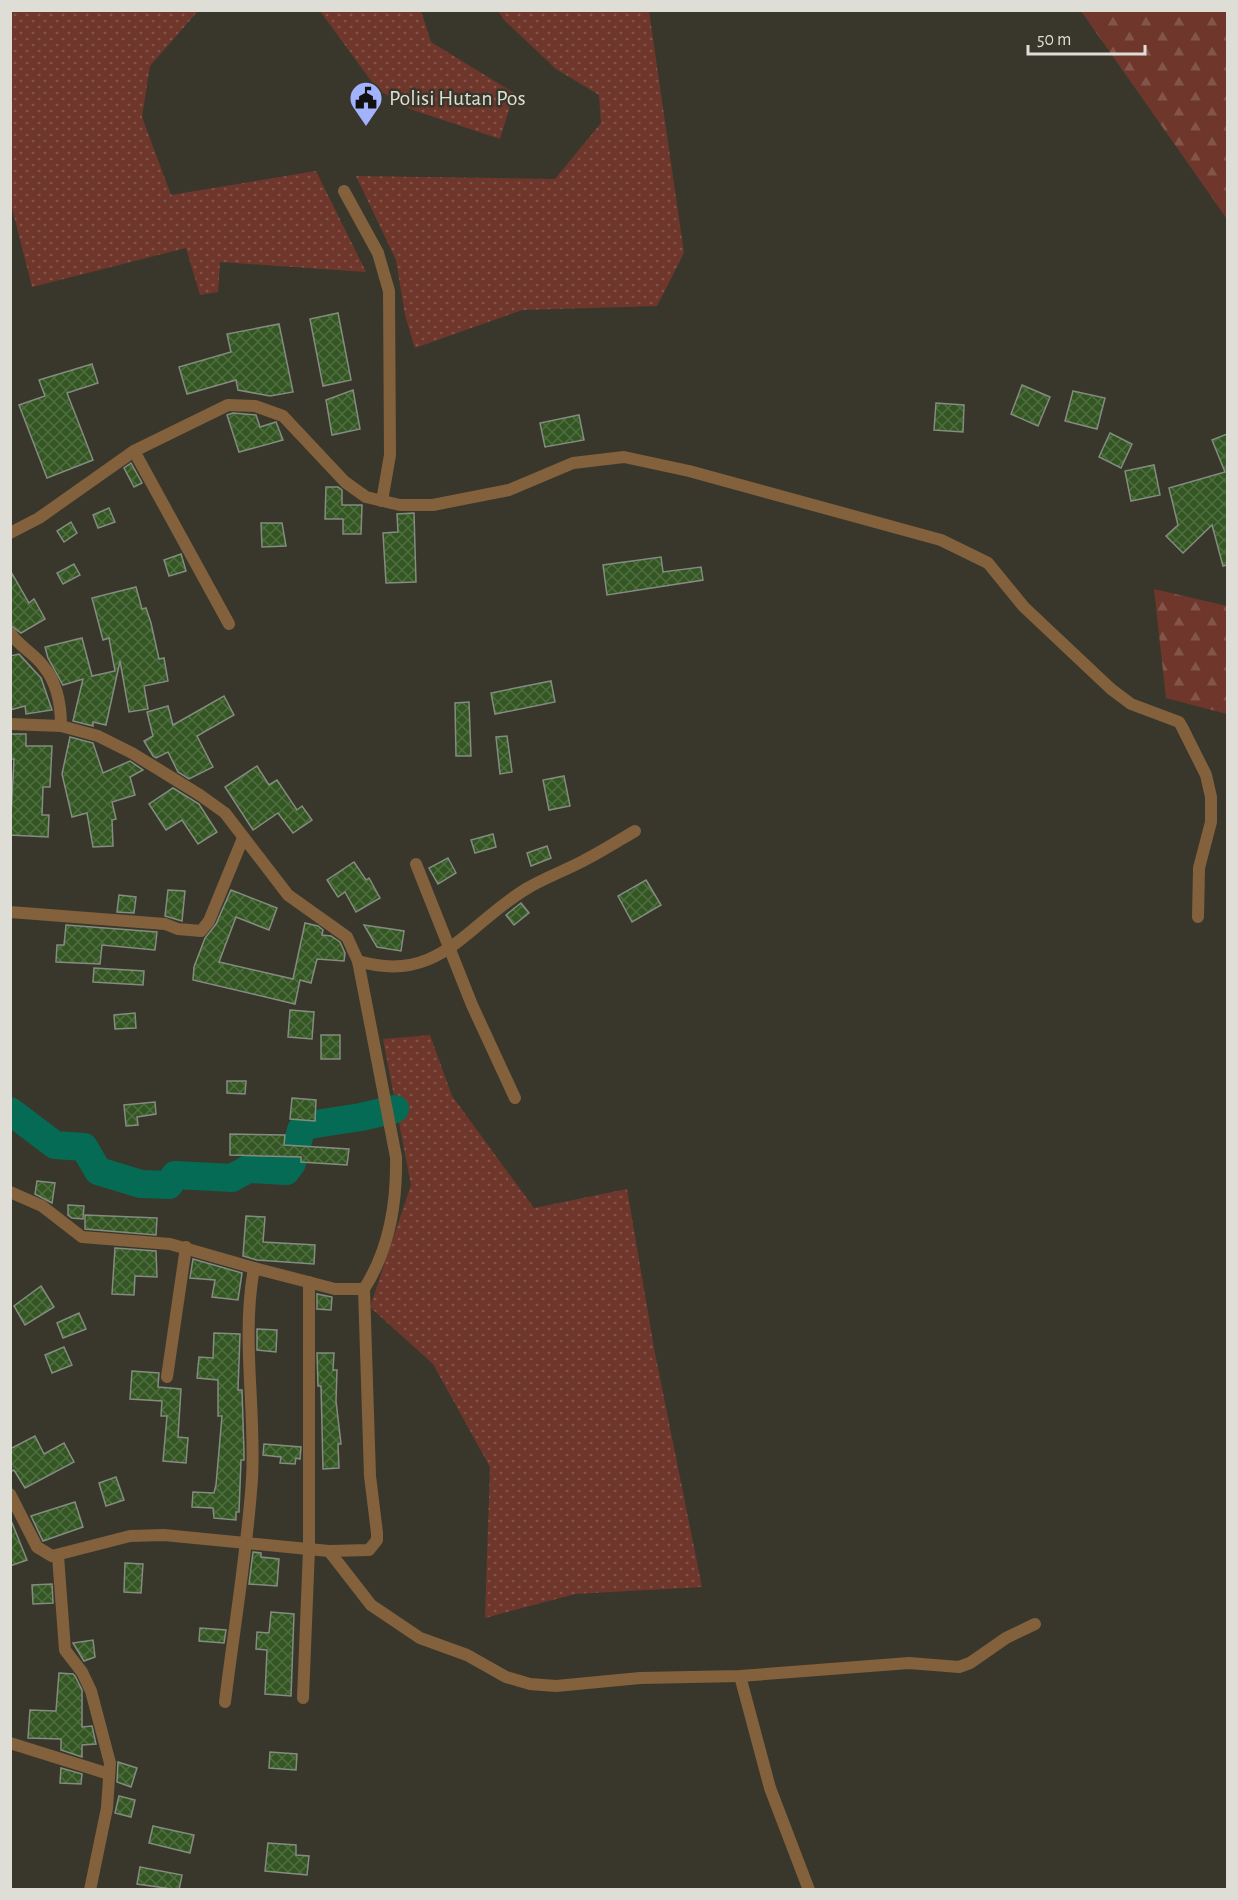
<svg xmlns="http://www.w3.org/2000/svg" width="1238" height="1900" viewBox="0 0 1238 1900" font-family="'Alegreya Sans',sans-serif">
<defs>
<pattern id="grass-dots" width="8" height="8" patternUnits="userSpaceOnUse" patternTransform="scale(1.5)"><rect width="8" height="8" fill="#6f372b"/><path d="M2 2h.1M6 6h.1" fill="none" stroke="#835449" stroke-width="1.8" stroke-linecap="round"/></pattern>
<pattern id="forest-firs" width="22" height="20" patternUnits="userSpaceOnUse" patternTransform="scale(1.5)"><rect width="22" height="20" fill="#6f372b"/><path d="M5 1l3.5 6h-7zM16 11l3.5 6h-7z" fill="#835449"/></pattern>
<pattern id="building-cross-hatch" width="8" height="8" patternUnits="userSpaceOnUse" patternTransform="scale(1.5)"><rect width="8" height="8" fill="#335622"/><path d="M0 0l8 8M0 8l8-8" fill="none" stroke="#506e41"/></pattern>
</defs>
<rect width="100%" height="100%" fill="#39372b"/>
<!-- grass -->
<g fill="url(#grass-dots)">
<path d="M10 11H198L150 66 142 117 171 195 316 171 366 272 220 262 218 292 200 295 186 248 32 287 11 204Z"/>
<path d="M320 11H421L431 42 514 93 500 139 410 109 377 89Z"/>
<path d="M498 11H649L684 253 657 306 522 310 415 348 405 315 396 260 356 176 555 179 601 123 599 95 556 69 504 20Z"/>
<path d="M430 1035 452 1096 534 1208 627 1189 654 1348 702 1587 575 1594 485 1618 490 1467 433 1364 370 1307 411 1185 383 1039Z"/>
</g>
<!-- forest -->
<g fill="url(#forest-firs)">
<path d="M1081 11H1227V219Z"/>
<path d="M1154 589 1227 606V714L1166 698Z"/>
</g>
<g fill="none" stroke-linecap="round" stroke-linejoin="round">
<!-- river -->
<path stroke="#056b54" stroke-width="28" d="M10 1111 55 1145 84 1147 98 1171 141 1184 169 1185 175 1175 232 1178 248 1169 286 1171 292 1163 301 1130 309 1125 361 1117 395 1109"/>
</g>
<!-- building -->
<g fill="url(#building-cross-hatch)" stroke="#848c80" stroke-width="1.5">
<path d="M338 313 351 380 323 386 310 319Z"/>
<path d="M279 324 293 392 270 396 238 390 236 380 187 394 179 367 231 352 227 334Z"/>
<path d="M92 364 98 383 67 393 93 460 47 478 19 405 45 396 39 380Z"/>
<path d="M1022 385 1050 397 1038 426 1011 414Z"/>
<path d="M353 390 360 429 332 435 326 400Z"/>
<path d="M1073 391 1105 398 1097 429 1065 421Z"/>
<path d="M936 403 964 405 963 432 934 430Z"/>
<path d="M233 413 256 415 260 427 276 422 283 440 239 452 227 415Z"/>
<path d="M579 415 584 440 545 447 540 423Z"/>
<path d="M1110 433 1132 444 1121 468 1099 457Z"/>
<path d="M1227 434V565L1223 566 1212 525 1183 553 1166 536 1178 525 1169 488 1225 472 1212 440Z"/>
<path d="M131 463 142 483 134 487 124 468Z"/>
<path d="M1154 465 1160 495 1131 501 1125 471Z"/>
<path d="M326 487H338L342 490V505H362L361 534H343V519H325Z"/>
<path d="M109 508 115 522 98 528 93 515Z"/>
<path d="M414 513 416 582 386 583 383 533 398 532 397 514Z"/>
<path d="M71 522 77 533 64 542 57 531Z"/>
<path d="M261 523H282L286 546 262 547Z"/>
<path d="M181 554 186 571 169 576 164 560Z"/>
<path d="M661 557 663 572 701 567 703 580 607 595 603 565Z"/>
<path d="M74 564 80 575 63 584 57 573Z"/>
<path d="M10 570 29 603 34 599 45 619 21 633 10 625Z"/>
<path d="M136 587 142 609 146 608 151 623 159 659 164 658 168 681 144 686 148 709 129 712 120 661 106 725 93 722V726L73 721 83 679 63 685 48 658 45 647 82 638 92 676 115 671 109 638 103 640 92 598Z"/>
<path d="M19 654 41 678 52 710 26 714 25 706 10 710V656Z"/>
<path d="M551 681 555 702 495 714 491 693Z"/>
<path d="M224 696 234 715 197 736 213 767 189 779 178 772 168 752 156 758 153 756 144 741 153 736 147 712 168 706 173 725Z"/>
<path d="M469 702 471 756H456L455 703Z"/>
<path d="M10 734H26V746H52L50 787H43L42 815H49L48 837 10 835 14 759H10Z"/>
<path d="M507 736 512 772 500 774 496 737Z"/>
<path d="M70 737 93 743 103 773 130 761 143 770 130 777 135 795 112 802 116 819 112 820 113 846 93 847 87 813 72 817 62 774Z"/>
<path d="M257 766 269 785 277 780 297 810 302 806 312 820 293 833 278 813 253 830 225 787Z"/>
<path d="M564 776 570 806 549 810 543 780Z"/>
<path d="M173 788 199 804 217 832 198 844 182 820 166 830 149 804Z"/>
<path d="M493 834 496 847 475 853 471 840Z"/>
<path d="M547 846 551 858 531 866 527 853Z"/>
<path d="M448 858 456 873 438 884 429 868Z"/>
<path d="M354 862 366 880 369 878 380 898 356 912 345 892 338 897 327 880Z"/>
<path d="M646 880 661 905 632 922 618 896Z"/>
<path d="M168 890 185 891 182 921 165 916Z"/>
<path d="M231 890 277 908 269 930 236 917 219 962 293 979 305 923 318 926 323 930 322 935 331 936 340 942 345 953 344 961 317 959 311 983 300 980 295 1004 193 980 194 967 205 938 216 924Z"/>
<path d="M119 895 136 897 134 913 117 912Z"/>
<path d="M521 903 529 913 514 925 506 915Z"/>
<path d="M66 925 157 932 155 950 102 945 100 964 56 962 57 945H64Z"/>
<path d="M364 925 404 931 401 951 377 947Z"/>
<path d="M94 968 144 971 143 985 93 982Z"/>
<path d="M290 1010 314 1012 312 1039 288 1037Z"/>
<path d="M135 1013 136 1028 115 1029 114 1015Z"/>
<rect x="321" y="1035" width="19" height="24"/>
<path d="M227 1081H246L245 1094 227 1093Z"/>
<path d="M292 1098 316 1100 315 1121 290 1119Z"/>
<path d="M155 1102 156 1114 137 1117 138 1125 126 1126 124 1105Z"/>
<path d="M230 1134 285 1135 284 1145 349 1149 347 1165 301 1162V1157L230 1155Z"/>
<path d="M37 1181 55 1183 52 1203 35 1194Z"/>
<path d="M68 1205 84 1206 83 1219 72 1218 68 1215Z"/>
<path d="M85 1215 157 1218 156 1235 85 1229Z"/>
<path d="M246 1216 265 1217 263 1242 315 1245 314 1264 257 1260 243 1256Z"/>
<path d="M115 1248 156 1251 157 1277 135 1276 134 1295 112 1294Z"/>
<path d="M193 1259 242 1273 238 1300 212 1297 215 1280 190 1278Z"/>
<path d="M41 1286 54 1307 25 1325 14 1306Z"/>
<path d="M317 1294 332 1297 331 1310 317 1309Z"/>
<path d="M79 1313 86 1329 63 1338 57 1323Z"/>
<path d="M257 1329 277 1330 276 1352 257 1350Z"/>
<path d="M214 1333 240 1334 238 1390H242L244 1452V1460H241L239 1512H236V1520L214 1518 213 1508 192 1507 193 1492 214 1493 216 1485 222 1416H218V1380L197 1378 199 1357 213 1358Z"/>
<path d="M64 1347 72 1365 52 1373 45 1355Z"/>
<path d="M317 1353H334L333 1370H337L336 1401 341 1444H338L339 1468 323 1469 321 1386H318Z"/>
<path d="M132 1371 159 1373 158 1387 181 1389 178 1437 188 1438 186 1463 163 1461 167 1416H161L162 1401 130 1399Z"/>
<path d="M35 1436 44 1454 64 1443 74 1462 25 1488 14 1470 10 1472V1449Z"/>
<path d="M264 1444 301 1447 300 1459 296 1458 295 1464 280 1463 281 1457 263 1455Z"/>
<path d="M116 1477 124 1500 106 1506 99 1483Z"/>
<path d="M75 1502 83 1527 43 1541 31 1516Z"/>
<path d="M10 1518 27 1560 10 1566Z"/>
<path d="M253 1552 261 1553V1557L279 1559 277 1586 249 1584Z"/>
<path d="M125 1563 143 1564 141 1593 124 1592Z"/>
<path d="M52 1584 53 1603 33 1604 32 1585Z"/>
<path d="M271 1612 294 1614 291 1696 265 1694 267 1650 256 1649 257 1632 269 1633Z"/>
<path d="M200 1628 226 1630 224 1643 199 1641Z"/>
<path d="M93 1640 95 1657 84 1661 73 1643Z"/>
<path d="M59 1673 73 1674 75 1676 82 1690V1727L92 1726 96 1744 82 1745V1757L61 1750V1739L28 1738 30 1710 56 1711Z"/>
<path d="M270 1752 297 1754 296 1770 269 1768Z"/>
<path d="M118 1762 137 1768 131 1787 117 1782Z"/>
<path d="M61 1768 82 1774 81 1784 60 1783Z"/>
<path d="M119 1796 135 1800 131 1817 115 1813Z"/>
<path d="M153 1826 194 1835 190 1853 149 1843Z"/>
<path d="M268 1843 296 1845V1855L309 1856 307 1875 265 1871Z"/>
<path d="M140 1867 182 1875 179 1890 137 1884Z"/>
</g>
<g fill="none" stroke-linecap="round" stroke-linejoin="round">
<!-- street -->
<g stroke="#83613d" stroke-width="12">
<path d="M344 191 378 253 389 291 390 455 382 501"/>
<path d="M134 451 229 624"/>
<path d="M10 533 39 518 134 451 228 405 255 406 283 416 345 482 366 497 400 505H433L509 490 573 463 624 457 689 471 941 540 988 563 1024 607 1111 689 1131 704 1179 722 1182 727 1206 775 1211 797V822L1199 868 1198 917"/>
<path d="M10 633C20 647 35 654 44 667 57 683 61 706 61 726"/>
<path d="M10 724 61 726 98 736 132 753 200 795 225 813 288 895 347 937 358 961 396 1157C397 1203 389 1250 364 1289H335L254 1268C241 1339 256 1408 252 1479 247 1553 234 1628 225 1702"/>
<path d="M416 864 472 1005 515 1098"/>
<path d="M10 912 165 924 178 929 201 931 209 921 243 838"/>
<path d="M358 961C439 985 466 925 526 889 544 878 564 871 583 861 601 852 618 841 635 831"/>
<path d="M10 1192 42 1206 82 1237 170 1244 254 1268"/>
<path d="M167 1377 186 1247"/>
<path d="M10 1494 37 1547 52 1556 130 1536 164 1535 329 1551 369 1550 377 1540V1533L370 1476 364 1289"/>
<path d="M329 1551 371 1605 420 1638 467 1655 506 1677 530 1684 556 1686 640 1678 740 1676 909 1663 959 1667 970 1663 1006 1638 1035 1624"/>
<path d="M58 1556 65 1650 82 1672 91 1691 110 1763 107 1808 90 1890"/>
<path d="M740 1676 770 1788 809 1890"/>
<path d="M303 1698 309 1549V1282"/>
<path d="M10 1743 109 1774"/>
</g>
</g>
<!-- icons -->
<defs>
<symbol id="civic-pin" viewBox="-11 -11 22 30"><path d="M0 17L-7.5 6A9.5 9.5 0 1 1 7.5 6Z" fill="#a2b2fd" stroke="#39372b"/><path d="M-.6-6.5H3V-4.5H.6V-3L4-1V1h2V6H-6V1h2V-1L-.6-3ZM-1.2 2.5V6h2.4V2.5Z" fill="#111"/></symbol>
</defs>
<g fill-rule="evenodd">
<use href="#civic-pin" x="347" y="79" width="38" height="52"/>
</g>
<g text-anchor="middle" dominant-baseline="central" stroke-width="5" stroke-linejoin="round" paint-order="stroke">
<!-- poi labels -->
<g font-size="22" fill="#deded6" stroke="#39372b" text-anchor="start">
<text x="389" y="98">Polisi Hutan Pos</text>
</g>
</g>
<!-- border -->
<rect width="1238" height="1900" fill="none" stroke="#deded6" stroke-width="24"/>
<!-- scale -->
<path d="M1028 45v9h117v-9" fill="none" stroke="#deded6" stroke-width="3"/>
<text x="1037" y="45" font-size="18" fill="#deded6" stroke="#39372b" stroke-width="4.5" paint-order="stroke">50 m</text>
</svg>
